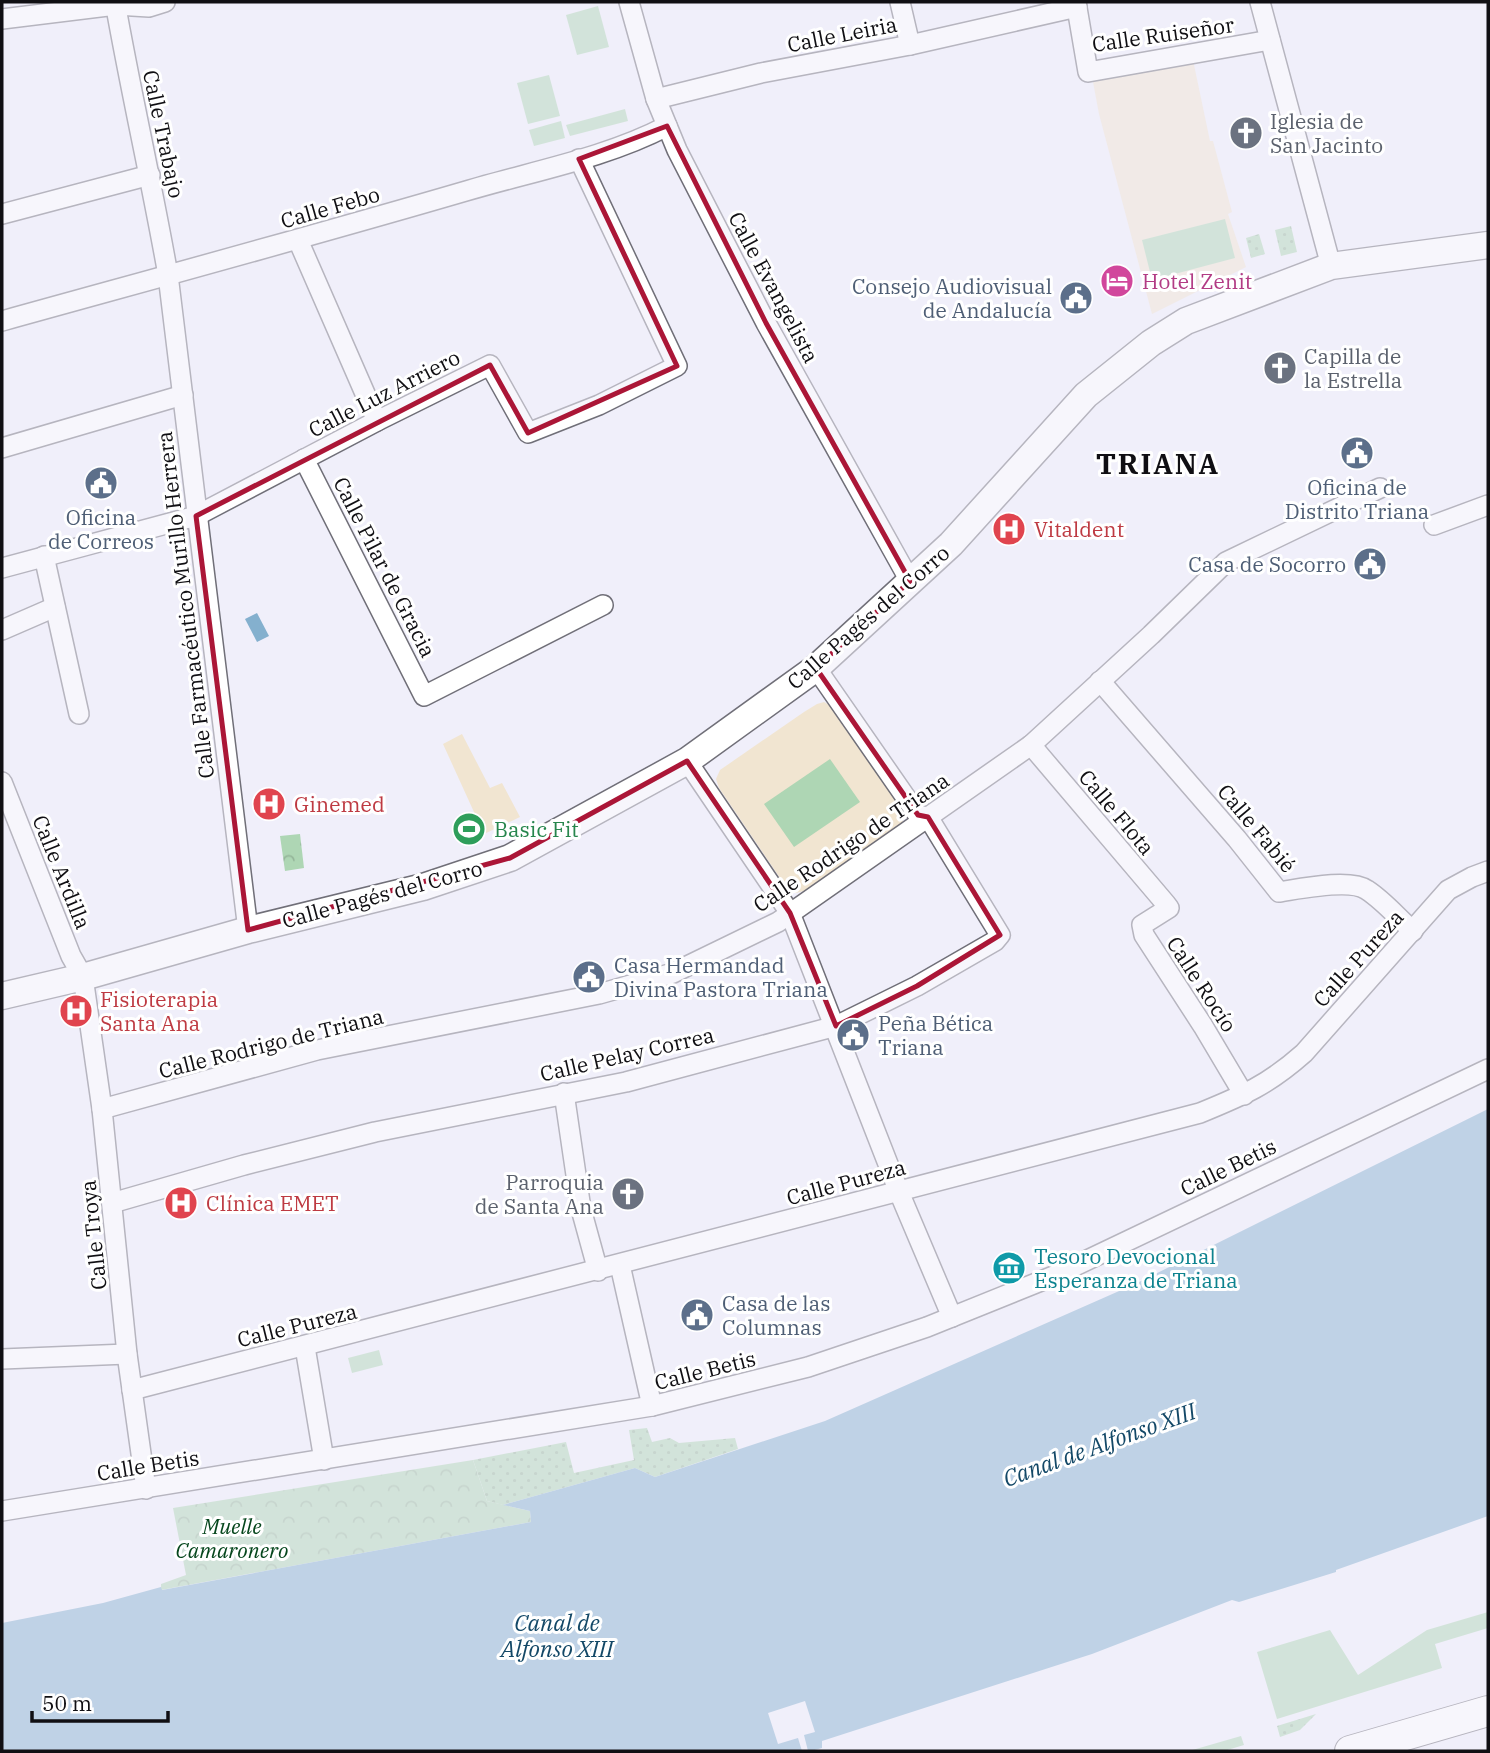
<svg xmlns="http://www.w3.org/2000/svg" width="1490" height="1753" viewBox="0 0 1490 1753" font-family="'IBM Plex Serif',serif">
<defs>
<pattern id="grass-dots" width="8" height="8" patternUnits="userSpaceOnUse" patternTransform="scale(1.75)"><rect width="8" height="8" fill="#aed6b4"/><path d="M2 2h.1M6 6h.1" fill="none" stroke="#95b69a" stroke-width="1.8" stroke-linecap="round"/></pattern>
<pattern id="forest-crowns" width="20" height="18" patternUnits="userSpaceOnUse" patternTransform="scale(1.75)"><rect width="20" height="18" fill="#aed6b4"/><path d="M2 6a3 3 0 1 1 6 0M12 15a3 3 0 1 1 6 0" fill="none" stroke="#95b69a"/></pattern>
</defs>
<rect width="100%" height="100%" fill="#f0effa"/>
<!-- education -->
<g fill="#f1e5d1">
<path d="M1193 60 1210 141H1213L1232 212 1228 214 1246 267 1152 314 1099 114 1093 82Z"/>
<path d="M824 702 833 707 903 810 904 818 901 825 804 891 796 893 788 890 719 788 716 779 720 770 804 712 817 704Z"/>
<path d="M462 734 490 788 502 783 520 817 484 834 443 744Z"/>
</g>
<!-- grass -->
<g fill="url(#grass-dots)">
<path d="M1291 226 1297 252 1281 256 1275 230Z"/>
<path d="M1259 234 1265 254 1251 258 1246 238Z"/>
<path d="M647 1428 652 1442 670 1438 679 1443 735 1438 738 1449 655 1477 635 1468 503 1505 487 1501 473 1460 566 1442 574 1473 634 1460 629 1430Z"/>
<path d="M1316 1714 1300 1730 1280 1737 1277 1726Z"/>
</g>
<!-- forest -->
<g fill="url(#forest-crowns)">
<path d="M300 834 304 868 285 871 280 836Z"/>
<path d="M473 1460 487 1501 530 1511 531 1522 161 1590V1584L186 1575 173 1508Z"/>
</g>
<!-- garden -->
<g fill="#aed6b4">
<path d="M598 6 609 47 577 55 566 15Z"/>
<path d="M549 75 560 116 528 124 517 83Z"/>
<path d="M625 109 628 121 570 136 566 125Z"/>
<path d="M561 121 565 138 534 146 529 130Z"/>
<path d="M1225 219 1235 258 1152 280 1142 240Z"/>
<path d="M830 759 860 802 794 847 764 804Z"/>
<path d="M379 1350 383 1365 352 1373 348 1358Z"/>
<path d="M1488 1612V1628L1435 1644 1442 1668 1277 1719 1257 1652 1330 1630 1358 1675 1427 1630Z"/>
<path d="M1241 1736 1244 1745 1224 1751H1189Z"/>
</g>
<!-- water -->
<g fill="#84b0ce">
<path d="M257 613 269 636 257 642 245 619Z"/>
<path d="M1488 1109V1516L1336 1570V1572L1239 1602 1232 1600 1092 1654 822 1741V1748L811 1751H2V1623L103 1603 161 1587 162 1590 531 1522 530 1511 503 1505 635 1468 655 1477 825 1421 1135 1284Z"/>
</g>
<!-- pier -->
<path fill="#f0effa" d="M805 1701 815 1732 804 1735 808 1751H802L798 1738 778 1744 768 1713Z"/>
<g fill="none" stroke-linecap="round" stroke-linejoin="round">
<defs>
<g id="minor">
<path d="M115 2C131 93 152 184 168 275L248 930"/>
<path d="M629 2 656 99 677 150 766 323 910 581"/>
<path d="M900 2 910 45"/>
<path d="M1076 2 1088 72 1270 40"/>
<path d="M1260 2 1331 266"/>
<path d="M2 19 116 5 149 7 165 2"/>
<path d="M656 99 761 73 910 45 1077 7"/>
<path d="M2 214 150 175"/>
<path d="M298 240 377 421"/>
<path d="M2 321C157 278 312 236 466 191 533 171 606 158 667 126"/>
<path d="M2 448 183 395"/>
<path d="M304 459 424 696 603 605"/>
<path d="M1434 525 1488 505"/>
<path d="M44 556 79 714"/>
<path d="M2 568 196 516 377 421 490 365 528 433 599 405 677 366 579 159"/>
<path d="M2 630 55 607"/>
<path d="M1100 681 1237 839 1279 892C1299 889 1350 878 1367 890 1384 901 1398 918 1413 931"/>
<path d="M1031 745 1166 904 1169 908 1142 925 1144 935 1203 1026 1244 1095"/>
<path d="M687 761 790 913 899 1192 952 1317"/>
<path d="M2 782 71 956 83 977 102 1109 127 1354 146 1489"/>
<path d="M564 1093 581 1209 598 1271"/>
<path d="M102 1109 317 1050 599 994 673 973 778 922 1031 745 1151 635 1226 562 1380 488"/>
<path d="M112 1203 244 1165 375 1132 626 1082 836 1026 917 986 995 941 1000 935 928 817 918 815 816 668"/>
<path d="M620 1265 652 1406"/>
<path d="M305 1347 324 1460"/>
<path d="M2 1359 127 1354"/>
<path d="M132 1390 1200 1113C1244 1095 1268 1085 1304 1053L1448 890 1472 877 1488 871"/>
<path d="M2 1511 652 1406 808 1367 927 1327 1056 1275 1488 1069"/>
</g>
<path id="secondary" d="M2 996 83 977 248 930 423 887 510 858 687 761 816 668 951 544 1086 395 1151 343 1186 321 1331 266 1488 245"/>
<path id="primary" d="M1350 1751 1488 1711"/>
</defs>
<!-- minor casing -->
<use href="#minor" stroke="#706f78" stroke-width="22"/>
<!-- secondary casing -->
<use href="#secondary" stroke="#706f78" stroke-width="29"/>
<!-- primary casing -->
<use href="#primary" stroke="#706f78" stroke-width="32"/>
<!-- minor -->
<use href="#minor" stroke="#fff" stroke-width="19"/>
<!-- secondary -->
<use href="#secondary" stroke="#fff" stroke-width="26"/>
<!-- primary -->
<use href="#primary" stroke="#fff" stroke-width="30"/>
</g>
<!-- marked area -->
<path d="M0 0H1490V1753H0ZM667 126 766 323 910 581 816 668 918 815 928 817 1000 935 917 986 836 1026 790 913 687 761 510 858 248 930 196 516 490 365 528 433 677 366 579 159Z" fill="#f0effa" fill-opacity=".55" fill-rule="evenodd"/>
<path fill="none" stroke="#ab1637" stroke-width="5" stroke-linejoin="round" d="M667 126 766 323 910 581 816 668 918 815 928 817 1000 935 917 986 836 1026 790 913 687 761 510 858 248 930 196 516 490 365 528 433 677 366 579 159Z"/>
<!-- icons -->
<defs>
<symbol id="church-disc" viewBox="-11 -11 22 22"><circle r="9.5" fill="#6b7280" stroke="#fff"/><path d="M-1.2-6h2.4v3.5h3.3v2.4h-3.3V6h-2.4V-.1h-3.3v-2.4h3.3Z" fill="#fff"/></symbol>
<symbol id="hotel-disc" viewBox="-11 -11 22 22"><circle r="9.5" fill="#d1479c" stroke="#fff"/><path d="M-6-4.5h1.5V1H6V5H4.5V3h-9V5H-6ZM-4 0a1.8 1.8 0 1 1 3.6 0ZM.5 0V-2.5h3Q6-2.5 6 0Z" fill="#fff"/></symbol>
<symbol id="civic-disc" viewBox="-11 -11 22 22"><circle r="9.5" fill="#5c6f8a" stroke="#fff"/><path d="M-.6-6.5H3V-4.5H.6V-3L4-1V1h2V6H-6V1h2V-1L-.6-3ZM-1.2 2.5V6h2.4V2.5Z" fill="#fff"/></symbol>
<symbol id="hospital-disc" viewBox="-11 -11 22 22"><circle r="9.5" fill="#e0444e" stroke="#fff"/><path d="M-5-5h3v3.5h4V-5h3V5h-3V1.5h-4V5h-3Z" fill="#fff"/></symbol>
<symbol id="stadium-disc" viewBox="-11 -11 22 22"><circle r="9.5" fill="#2e9e5b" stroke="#fff"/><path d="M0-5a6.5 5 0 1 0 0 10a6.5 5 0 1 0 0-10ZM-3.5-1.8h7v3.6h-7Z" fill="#fff"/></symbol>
<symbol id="museum-disc" viewBox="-11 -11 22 22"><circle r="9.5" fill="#0f9aa8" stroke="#fff"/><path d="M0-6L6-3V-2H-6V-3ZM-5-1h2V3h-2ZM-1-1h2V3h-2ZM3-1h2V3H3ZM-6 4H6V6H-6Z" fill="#fff"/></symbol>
</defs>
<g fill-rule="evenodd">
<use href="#church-disc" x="1227" y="114" width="38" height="38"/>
<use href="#hotel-disc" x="1098" y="262" width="38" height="38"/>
<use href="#civic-disc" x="1057" y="279" width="38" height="38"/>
<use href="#church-disc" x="1261" y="349" width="38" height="38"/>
<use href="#civic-disc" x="1338" y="434" width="38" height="38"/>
<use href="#civic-disc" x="82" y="464" width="38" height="38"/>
<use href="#hospital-disc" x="990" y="510" width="38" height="38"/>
<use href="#civic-disc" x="1351" y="545" width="38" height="38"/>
<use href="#hospital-disc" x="250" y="785" width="38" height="38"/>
<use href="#stadium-disc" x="450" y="810" width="38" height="38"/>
<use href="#civic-disc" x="570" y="958" width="38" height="38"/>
<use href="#hospital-disc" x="57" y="992" width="38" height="38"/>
<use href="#civic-disc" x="834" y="1016" width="38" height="38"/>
<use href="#church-disc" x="609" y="1175" width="38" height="38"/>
<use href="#hospital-disc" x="162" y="1184" width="38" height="38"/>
<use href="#museum-disc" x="990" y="1249" width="38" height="38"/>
<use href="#civic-disc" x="678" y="1296" width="38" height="38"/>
</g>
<g text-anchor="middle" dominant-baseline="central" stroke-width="6" stroke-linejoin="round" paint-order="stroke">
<!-- street labels -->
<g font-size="21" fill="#100f13" stroke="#fff">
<text transform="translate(842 34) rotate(-11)">Calle Leiria</text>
<text transform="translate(1163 34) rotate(-8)">Calle Ruiseñor</text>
<text transform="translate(164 134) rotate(78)">Calle Trabajo</text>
<text transform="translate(330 207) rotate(-16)">Calle Febo</text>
<text transform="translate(774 287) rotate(62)">Calle Evangelista</text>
<text transform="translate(384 393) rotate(-27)">Calle Luz Arriero</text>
<text transform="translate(385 567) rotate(63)">Calle Pilar de Gracia</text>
<text transform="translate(185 605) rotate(-97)">Calle Farmacéutico Murillo Herrera</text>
<text transform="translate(868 617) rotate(-41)">Calle Pagés del Corro</text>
<text transform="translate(1117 812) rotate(50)">Calle Flota</text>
<text transform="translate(1257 828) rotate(50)">Calle Fabié</text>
<text transform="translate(851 842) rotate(-34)">Calle Rodrigo de Triana</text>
<text transform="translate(62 872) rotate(68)">Calle Ardilla</text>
<text transform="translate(382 894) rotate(-15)">Calle Pagés del Corro</text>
<text transform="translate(1358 958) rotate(-48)">Calle Pureza</text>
<text transform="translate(1202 984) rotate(57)">Calle Rocío</text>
<text transform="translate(271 1043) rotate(-14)">Calle Rodrigo de Triana</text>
<text transform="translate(627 1054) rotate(-13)">Calle Pelay Correa</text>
<text transform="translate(1228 1167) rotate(-26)">Calle Betis</text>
<text transform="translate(846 1182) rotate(-15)">Calle Pureza</text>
<text transform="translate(93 1235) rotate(-96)">Calle Troya</text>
<text transform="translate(297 1325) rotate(-14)">Calle Pureza</text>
<text transform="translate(705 1370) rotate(-14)">Calle Betis</text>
<text transform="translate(148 1465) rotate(-9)">Calle Betis</text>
</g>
<!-- worship labels -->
<g font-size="21" fill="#5b616d" stroke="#fff" text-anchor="start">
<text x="1270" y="121">Iglesia de<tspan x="1270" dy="24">San Jacinto</tspan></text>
<text x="1304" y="356">Capilla de<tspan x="1304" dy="24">la Estrella</tspan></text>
<text x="604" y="1182" text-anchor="end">Parroquia<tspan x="604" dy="24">de Santa Ana</tspan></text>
</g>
<!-- hotel labels -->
<g font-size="21" fill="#b23c85" stroke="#fff" text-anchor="start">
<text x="1142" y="281">Hotel Zenit</text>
</g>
<!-- service labels -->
<g font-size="21" fill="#4e5e75" stroke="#fff" text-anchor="start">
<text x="1052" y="286" text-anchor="end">Consejo Audiovisual<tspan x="1052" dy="24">de Andalucía</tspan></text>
<text x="1357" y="487" text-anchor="middle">Oficina de<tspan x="1357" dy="24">Distrito Triana</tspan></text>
<text x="101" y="517" text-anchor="middle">Oficina<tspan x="101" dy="24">de Correos</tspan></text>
<text x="1346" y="564" text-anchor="end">Casa de Socorro</text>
<text x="614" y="965">Casa Hermandad<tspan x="614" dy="24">Divina Pastora Triana</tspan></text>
<text x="878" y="1023">Peña Bética<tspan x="878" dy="24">Triana</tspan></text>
<text x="722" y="1303">Casa de las<tspan x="722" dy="24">Columnas</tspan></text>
</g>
<!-- health labels -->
<g font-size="21" fill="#be3a42" stroke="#fff" text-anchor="start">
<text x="1034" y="529">Vitaldent</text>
<text x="294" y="804">Ginemed</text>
<text x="100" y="999">Fisioterapia<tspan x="100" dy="24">Santa Ana</tspan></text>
<text x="206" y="1203">Clínica EMET</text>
</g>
<!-- leisure labels -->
<g font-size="21" fill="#27864d" stroke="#fff" text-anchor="start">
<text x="494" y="829">Basic Fit</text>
</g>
<!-- culture labels -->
<g font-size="21" fill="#0d838f" stroke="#fff" text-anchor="start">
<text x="1034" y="1256">Tesoro Devocional<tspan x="1034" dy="24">Esperanza de Triana</tspan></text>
</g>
<!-- park labels -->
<g font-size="21" font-style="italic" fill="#05461c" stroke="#fff">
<text x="232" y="1526">Muelle<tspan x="232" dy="24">Camaronero</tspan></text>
</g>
<!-- water labels -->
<g font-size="23" font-style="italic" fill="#134867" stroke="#fff">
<text transform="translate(1099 1444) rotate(-20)">Canal de Alfonso XIII</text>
<text x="557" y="1622">Canal de<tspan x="557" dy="26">Alfonso XIII</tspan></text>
</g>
<!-- district labels -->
<g font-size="28" font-weight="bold" letter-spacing="2" fill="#100f13" stroke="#fff">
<text x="1158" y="463">TRIANA</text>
</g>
</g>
<!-- border -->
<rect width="1490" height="1753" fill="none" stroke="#100f13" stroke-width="7"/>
<!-- scale -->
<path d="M32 1711v10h136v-10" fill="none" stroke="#100f13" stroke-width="3.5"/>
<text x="42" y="1711" font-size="21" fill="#100f13" stroke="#ffffff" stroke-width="5" paint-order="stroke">50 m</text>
</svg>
